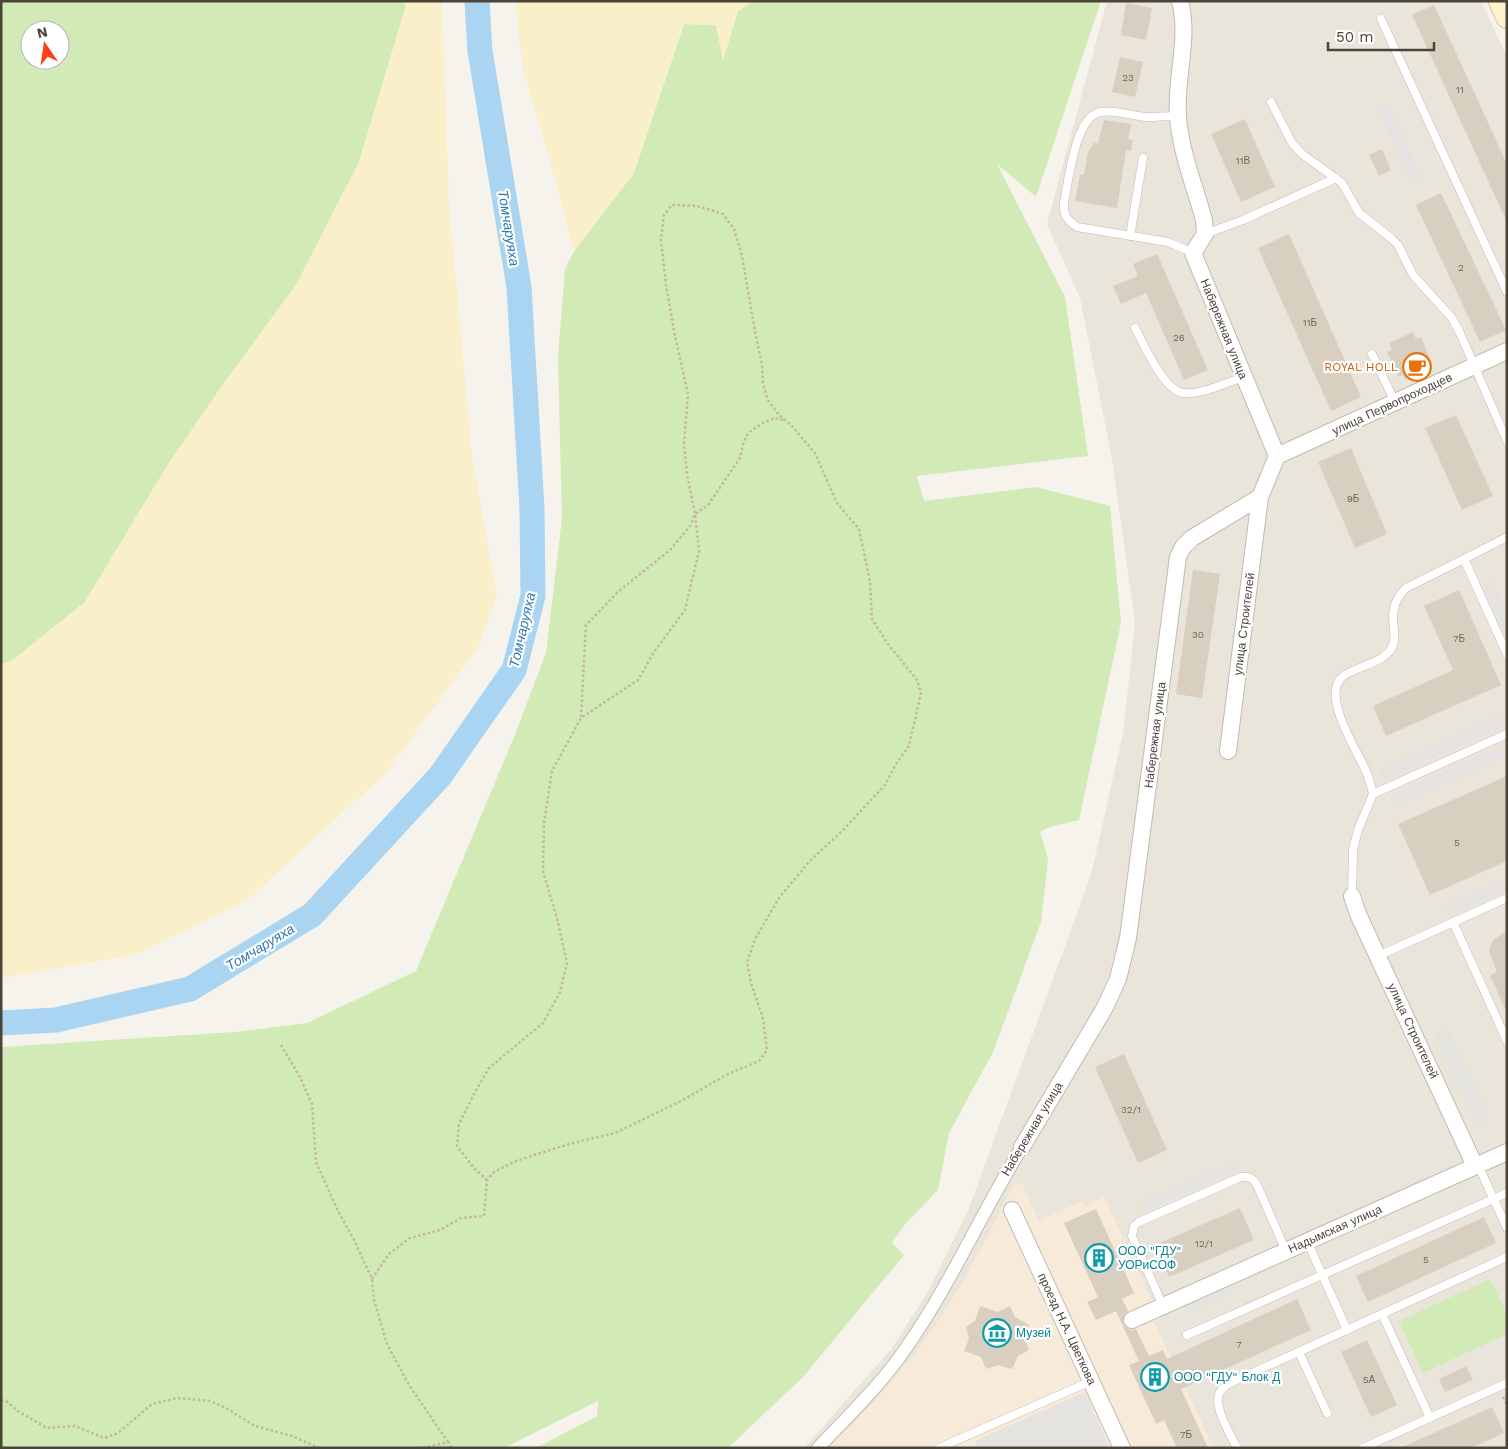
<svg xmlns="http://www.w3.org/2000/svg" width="1508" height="1449" viewBox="0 0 1508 1449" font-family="'Work Sans',sans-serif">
<rect width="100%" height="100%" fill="#f6f3ec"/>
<!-- residential -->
<path fill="#eae5da" d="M1107 1H1481L1507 57V1448H804L892 1348 929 1290 969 1208 1091 875 1123 734 1135 623 1112 459 1080 298 1047 224Z"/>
<!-- commercial -->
<path fill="#f7ead8" d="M1021 1182 1039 1221 1083 1200 1085 1206 1104 1197 1160 1318 1154 1321 1214 1448H828L870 1406 912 1357 936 1324 963 1282 1014 1185Z"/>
<!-- green -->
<g fill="#d2eab5" fill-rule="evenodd">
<path d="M1 1H405V9L359 162 296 285 224 383 167 466 85 602 14 659 1 665ZM30 30H60V60H30Z"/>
<path d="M753 1H1101L1036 197 997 164 1065 297 1088 456 917 476 924 501 1036 487 1110 506 1121 623 1079 820 1050 827 1040 832 1048 859 1041 922 993 1052 949 1133 938 1190 905 1224 892 1243 904 1255 803 1377 728 1448H536L597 1416 598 1401 504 1448H1V1047L235 1032 307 1023 416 971 514 737 546 653 562 518 558 357 565 269 574 251 634 173 684 24 716 25 723 59 738 11Z"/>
<path d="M1490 1279 1507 1314V1334L1423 1373 1399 1321Z"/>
</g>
<!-- sand -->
<g fill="#f9efc9">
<path d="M405 1H442L449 206 472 456 497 596 478 647 386 773 246 901 135 955 1 978V665L14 659 85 602 167 466 224 383 296 285 359 162 405 9Z"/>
<path d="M515 1H753L738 11 723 61 716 25 683 24 634 173 574 251 550 161 523 69Z"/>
</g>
<!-- parking -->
<g fill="#e5e3e0">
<path d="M1388 102 1421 177 1410 182 1377 107Z"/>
<path d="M1492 580 1507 612V636L1483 584Z"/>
<path d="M1507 712V724L1383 780 1379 770Z"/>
<path d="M1507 744V757L1397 805 1393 795Z"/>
<path d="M1507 878V890L1449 915 1445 905Z"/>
<path d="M1447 1026 1490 1120 1477 1126 1434 1033Z"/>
<path d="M1237 1160 1241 1169 1145 1211 1141 1202Z"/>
<path d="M1229 1283 1233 1293 1187 1313 1183 1303Z"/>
<path d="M1085 1392 1110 1448H978L975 1441Z"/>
</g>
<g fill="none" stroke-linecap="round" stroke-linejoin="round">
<!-- river -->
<path stroke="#a9d4f2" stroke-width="25" d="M1 1023 56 1020 190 989 312 915 440 776 514 670 533 596 532 509 519 287 480 51 477 1"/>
</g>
<!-- building -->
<g fill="#d8cfc1">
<path d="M1126 3 1152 8 1146 40 1121 35Z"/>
<path d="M1434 5 1507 164V222L1412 15Z"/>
<path d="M1120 57 1143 62 1135 97 1112 92Z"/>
<path d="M1245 119 1275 187 1241 202 1211 134Z"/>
<path d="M1104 120 1131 124 1128 139 1133 140 1131 151 1126 150 1117 208 1075 201 1080 175H1084L1088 152 1094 143H1098Z"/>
<path d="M1382 149 1391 170 1379 176 1369 155Z"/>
<path d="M1441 193 1506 330 1480 342 1416 205Z"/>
<path d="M1289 234 1361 397 1331 411 1258 248Z"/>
<path d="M1157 254 1208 370 1184 380 1146 293 1121 304 1113 286 1138 276 1133 264Z"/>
<path d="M1413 332 1416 339 1421 337 1432 363 1427 365 1429 370 1405 380 1403 375 1398 377 1387 352 1392 350 1389 343Z"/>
<path d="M1456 415 1493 496 1462 510 1425 428Z"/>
<path d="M1351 448 1387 534 1355 548 1318 462Z"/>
<path d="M1193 570 1220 574 1202 698 1176 694Z"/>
<path d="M1459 590 1501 685 1386 736 1373 706 1453 670 1424 606Z"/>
<path d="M1507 776V861L1430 895 1398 824Z"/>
<path d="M1507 931V1013L1490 975 1497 972 1489 950 1493 940Z"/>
<path d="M1124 1054 1167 1150 1138 1163 1095 1067Z"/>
<path d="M1240 1208 1254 1240 1169 1277 1155 1245Z"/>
<path d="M1096 1209 1134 1293 1122 1299 1128 1311 1124 1315 1123 1324 1127 1328 1131 1330 1136 1329 1149 1356 1163 1350 1167 1359 1297 1299 1311 1330 1181 1389 1208 1448H1177L1164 1420 1156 1424 1129 1365 1139 1361 1116 1311 1096 1320 1087 1302 1098 1297 1064 1223Z"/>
<path d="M1484 1217 1496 1243 1368 1302 1356 1276Z"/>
<path d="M980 1306 998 1312 1010 1306 1015 1317 1029 1325 1025 1339 1029 1350 1018 1356 1012 1369 998 1365 986 1369 981 1357 964 1351 969 1339 966 1327 975 1321Z"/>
<path d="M1367 1340 1397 1405 1371 1417 1341 1352Z"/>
<path d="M1466 1366 1473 1380 1445 1392 1439 1379Z"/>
<path d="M1492 1407 1504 1433 1471 1448H1400Z"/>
</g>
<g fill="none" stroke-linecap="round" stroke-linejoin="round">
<defs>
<g id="service">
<path d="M1381 19 1507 292"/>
<path d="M1271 102 1292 143 1302 154 1342 183 1359 213 1391 238 1398 245 1413 275 1452 318 1460 333 1507 441"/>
<path d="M1178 116C1167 116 1157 117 1146 117 1132 116 1114 109 1100 112 1075 117 1069 180 1064 202 1063 215 1067 220 1077 227L1168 242 1193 253"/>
<path d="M1205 234 1243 220 1336 178"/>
<path d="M1130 236 1143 158"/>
<path d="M1135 328C1144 344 1164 392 1184 393 1202 395 1227 382 1244 377"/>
<path d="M1372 354 1395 402"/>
<path d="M1507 537 1464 559 1507 654"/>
<path d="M1373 794C1371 786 1369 777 1365 769 1357 751 1321 695 1342 677 1354 667 1383 663 1391 649 1402 632 1381 613 1406 588L1464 559"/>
<path d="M1352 896 1353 850 1358 830 1373 794 1507 734"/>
<path d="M1453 922 1507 1041"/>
<path d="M1378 956 1507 898"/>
<path d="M1478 1165 1507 1228"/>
<path d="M1307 1241 1347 1330"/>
<path d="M1163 1306 1132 1236 1134 1226 1139 1222 1241 1177C1249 1176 1253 1178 1257 1185L1286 1251"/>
<path d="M1382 1314 1430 1418"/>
<path d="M1187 1335 1507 1193"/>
<path d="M1299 1352 1327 1413"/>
<path d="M939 1448 1091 1381"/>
<path d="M1237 1448C1231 1435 1212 1406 1220 1392 1221 1389 1225 1387 1228 1384L1507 1257"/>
<path d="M1363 1448 1507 1383"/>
</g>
<path id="pedestrian" d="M818 1448C849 1415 883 1383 908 1345 951 1283 982 1212 1022 1147"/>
<g id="minor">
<path d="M1180 1C1190 39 1175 77 1178 116 1180 150 1195 187 1204 220L1205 234 1193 253 1277 456 1260 497 1228 751"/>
<path d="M1277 456 1507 351"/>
<path d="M1352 896 1358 914 1475 1166"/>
<path d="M1022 1147 1104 1009 1118 979 1128 938 1178 557 1183 547 1192 538 1260 497"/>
<path d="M1012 1210 1122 1448"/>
<path d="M1132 1320 1507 1152"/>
</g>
<path id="secondary" d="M1500 1 1507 17"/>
</defs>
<!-- service casing -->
<use href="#service" stroke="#c2bbae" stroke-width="9"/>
<!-- pedestrian casing -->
<use href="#pedestrian" stroke="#c2bbae" stroke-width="14"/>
<!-- minor casing -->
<use href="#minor" stroke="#c2bbae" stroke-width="18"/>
<!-- secondary casing -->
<use href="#secondary" stroke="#d6c79b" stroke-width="24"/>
<!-- path -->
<g stroke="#c4b79f" stroke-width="2.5" stroke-dasharray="2.5 2.5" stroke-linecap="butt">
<path d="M581 717 586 625 619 591 670 550 690 526 695 514 708 505 740 458 744 441 749 432 763 423 775 418 783 420"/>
<path d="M281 1045 300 1077 312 1104 316 1162 338 1211 354 1240 372 1279 374 1300 387 1344 409 1385 448 1442"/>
<path d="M372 1279 389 1254 410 1238 440 1230 461 1218 484 1216 487 1180 494 1172 516 1161 569 1144 615 1133 681 1101 726 1075 759 1061 767 1050 763 1018 751 983 747 962 755 939 779 898 809 862 844 829 885 785 896 764 909 746 921 693 917 680 888 644 872 619 870 581 859 529 837 503 815 453 791 425 779 415 768 400 763 384 762 364 756 337 742 256 734 229 723 214 697 206 672 205 664 215 661 240 666 285 675 336 688 394 684 443 687 474 695 514 699 551 685 610 654 652 638 680 581 718 552 771 544 823 543 871 557 918 567 963 560 992 543 1023 489 1068 475 1092 459 1124 457 1146 474 1168 487 1180"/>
<path d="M1503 1397 1507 1405"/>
<path d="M1 1400 6 1401 19 1412 47 1428 75 1426 104 1438 118 1433 152 1404 178 1398 210 1401 226 1408 255 1426 292 1436 319 1448"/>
<path d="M423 1448 448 1442 452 1448"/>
</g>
<!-- service -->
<use href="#service" stroke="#fff" stroke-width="8"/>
<!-- pedestrian -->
<use href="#pedestrian" stroke="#fff" stroke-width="12"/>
<!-- minor -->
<use href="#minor" stroke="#fff" stroke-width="16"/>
<!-- secondary -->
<use href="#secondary" stroke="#fff3cd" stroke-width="22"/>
</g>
<!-- icons -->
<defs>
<symbol id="cafe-ring" viewBox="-11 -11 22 22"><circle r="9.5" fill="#fff" stroke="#e8710a" stroke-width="1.5"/><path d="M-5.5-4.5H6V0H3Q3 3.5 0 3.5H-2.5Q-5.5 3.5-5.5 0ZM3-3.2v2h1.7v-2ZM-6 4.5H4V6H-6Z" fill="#e8710a"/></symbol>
<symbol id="building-ring" viewBox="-11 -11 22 22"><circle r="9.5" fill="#fff" stroke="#0f9aa8" stroke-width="1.5"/><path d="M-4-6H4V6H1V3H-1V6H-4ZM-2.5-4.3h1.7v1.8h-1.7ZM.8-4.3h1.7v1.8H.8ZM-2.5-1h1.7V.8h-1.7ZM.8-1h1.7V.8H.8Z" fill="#0f9aa8"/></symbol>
<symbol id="museum-ring" viewBox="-11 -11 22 22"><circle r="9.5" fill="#fff" stroke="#0f9aa8" stroke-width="1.5"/><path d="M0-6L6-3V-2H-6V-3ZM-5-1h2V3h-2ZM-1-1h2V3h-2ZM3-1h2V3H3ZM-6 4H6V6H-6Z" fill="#0f9aa8"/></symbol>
</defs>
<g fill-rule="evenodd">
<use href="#cafe-ring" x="1401" y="351" width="32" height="32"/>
<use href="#building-ring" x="1083" y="1242" width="32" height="32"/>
<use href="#museum-ring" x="981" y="1317" width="32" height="32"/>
<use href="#building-ring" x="1139" y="1361" width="32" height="32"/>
</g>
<g text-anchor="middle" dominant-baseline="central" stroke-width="4.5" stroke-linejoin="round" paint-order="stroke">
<!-- number labels -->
<g font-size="10" fill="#6e675b">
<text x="1128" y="77">23</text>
<text x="1460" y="89">11</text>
<text x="1243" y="160">11В</text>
<text x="1461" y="267">2</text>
<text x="1310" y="322">11Б</text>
<text x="1179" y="337">26</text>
<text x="1353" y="498">9Б</text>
<text x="1198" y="634">30</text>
<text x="1459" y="638">7Б</text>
<text x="1457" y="842">5</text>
<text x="1131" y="1109">32/1</text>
<text x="1204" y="1243">12/1</text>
<text x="1426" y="1259">5</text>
<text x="1239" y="1344">7</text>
<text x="1369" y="1379">5А</text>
<text x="1186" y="1434">7Б</text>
</g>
<!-- street labels -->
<g font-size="12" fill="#4b4439" stroke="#fff">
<text transform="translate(1224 329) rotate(68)">Набережная улица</text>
<text transform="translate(1392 404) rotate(-25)">улица Первопроходцев</text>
<text transform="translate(1244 624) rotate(-83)">улица Строителей</text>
<text transform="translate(1155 735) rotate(-83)">Набережная улица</text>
<text transform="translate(1413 1031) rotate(65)">улица Строителей</text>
<text transform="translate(1032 1129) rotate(-59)">Набережная улица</text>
<text transform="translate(1335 1229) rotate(-24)">Надымская улица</text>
<text transform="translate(1067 1329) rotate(65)">проезд Н.А. Цветкова</text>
</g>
<!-- food labels -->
<g font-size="12" fill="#c56008" stroke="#fff" text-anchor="end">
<text x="1398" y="367">ROYAL HOLL</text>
</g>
<!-- culture labels -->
<g font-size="12" fill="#0d838f" stroke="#fff" text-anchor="start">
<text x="1118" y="1251">ООО "ГДУ"<tspan x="1118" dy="14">УОРиСОФ</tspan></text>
<text x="1016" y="1333">Музей</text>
<text x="1174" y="1377">ООО "ГДУ" Блок Д</text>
</g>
<!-- water labels -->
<g font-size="14" font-style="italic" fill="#2e7ab2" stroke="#fff">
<text transform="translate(509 228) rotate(81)">Томчаруяха</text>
<text transform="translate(522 630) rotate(-77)">Томчаруяха</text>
<text transform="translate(260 947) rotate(-31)">Томчаруяха</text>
</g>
</g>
<!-- border -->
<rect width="1508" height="1449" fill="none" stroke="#4b4439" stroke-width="5"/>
<!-- north arrow -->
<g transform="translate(45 45) rotate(347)"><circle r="24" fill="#ffffff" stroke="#b7b4b0"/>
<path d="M0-4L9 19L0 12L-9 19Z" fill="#fc3f1d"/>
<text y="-8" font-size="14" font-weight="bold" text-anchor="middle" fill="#4b4439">N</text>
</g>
<!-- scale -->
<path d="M1328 42v8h106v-8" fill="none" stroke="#4b4439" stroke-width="2.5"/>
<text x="1336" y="42" font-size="15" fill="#4b4439" stroke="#ffffff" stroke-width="4" paint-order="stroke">50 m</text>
</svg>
